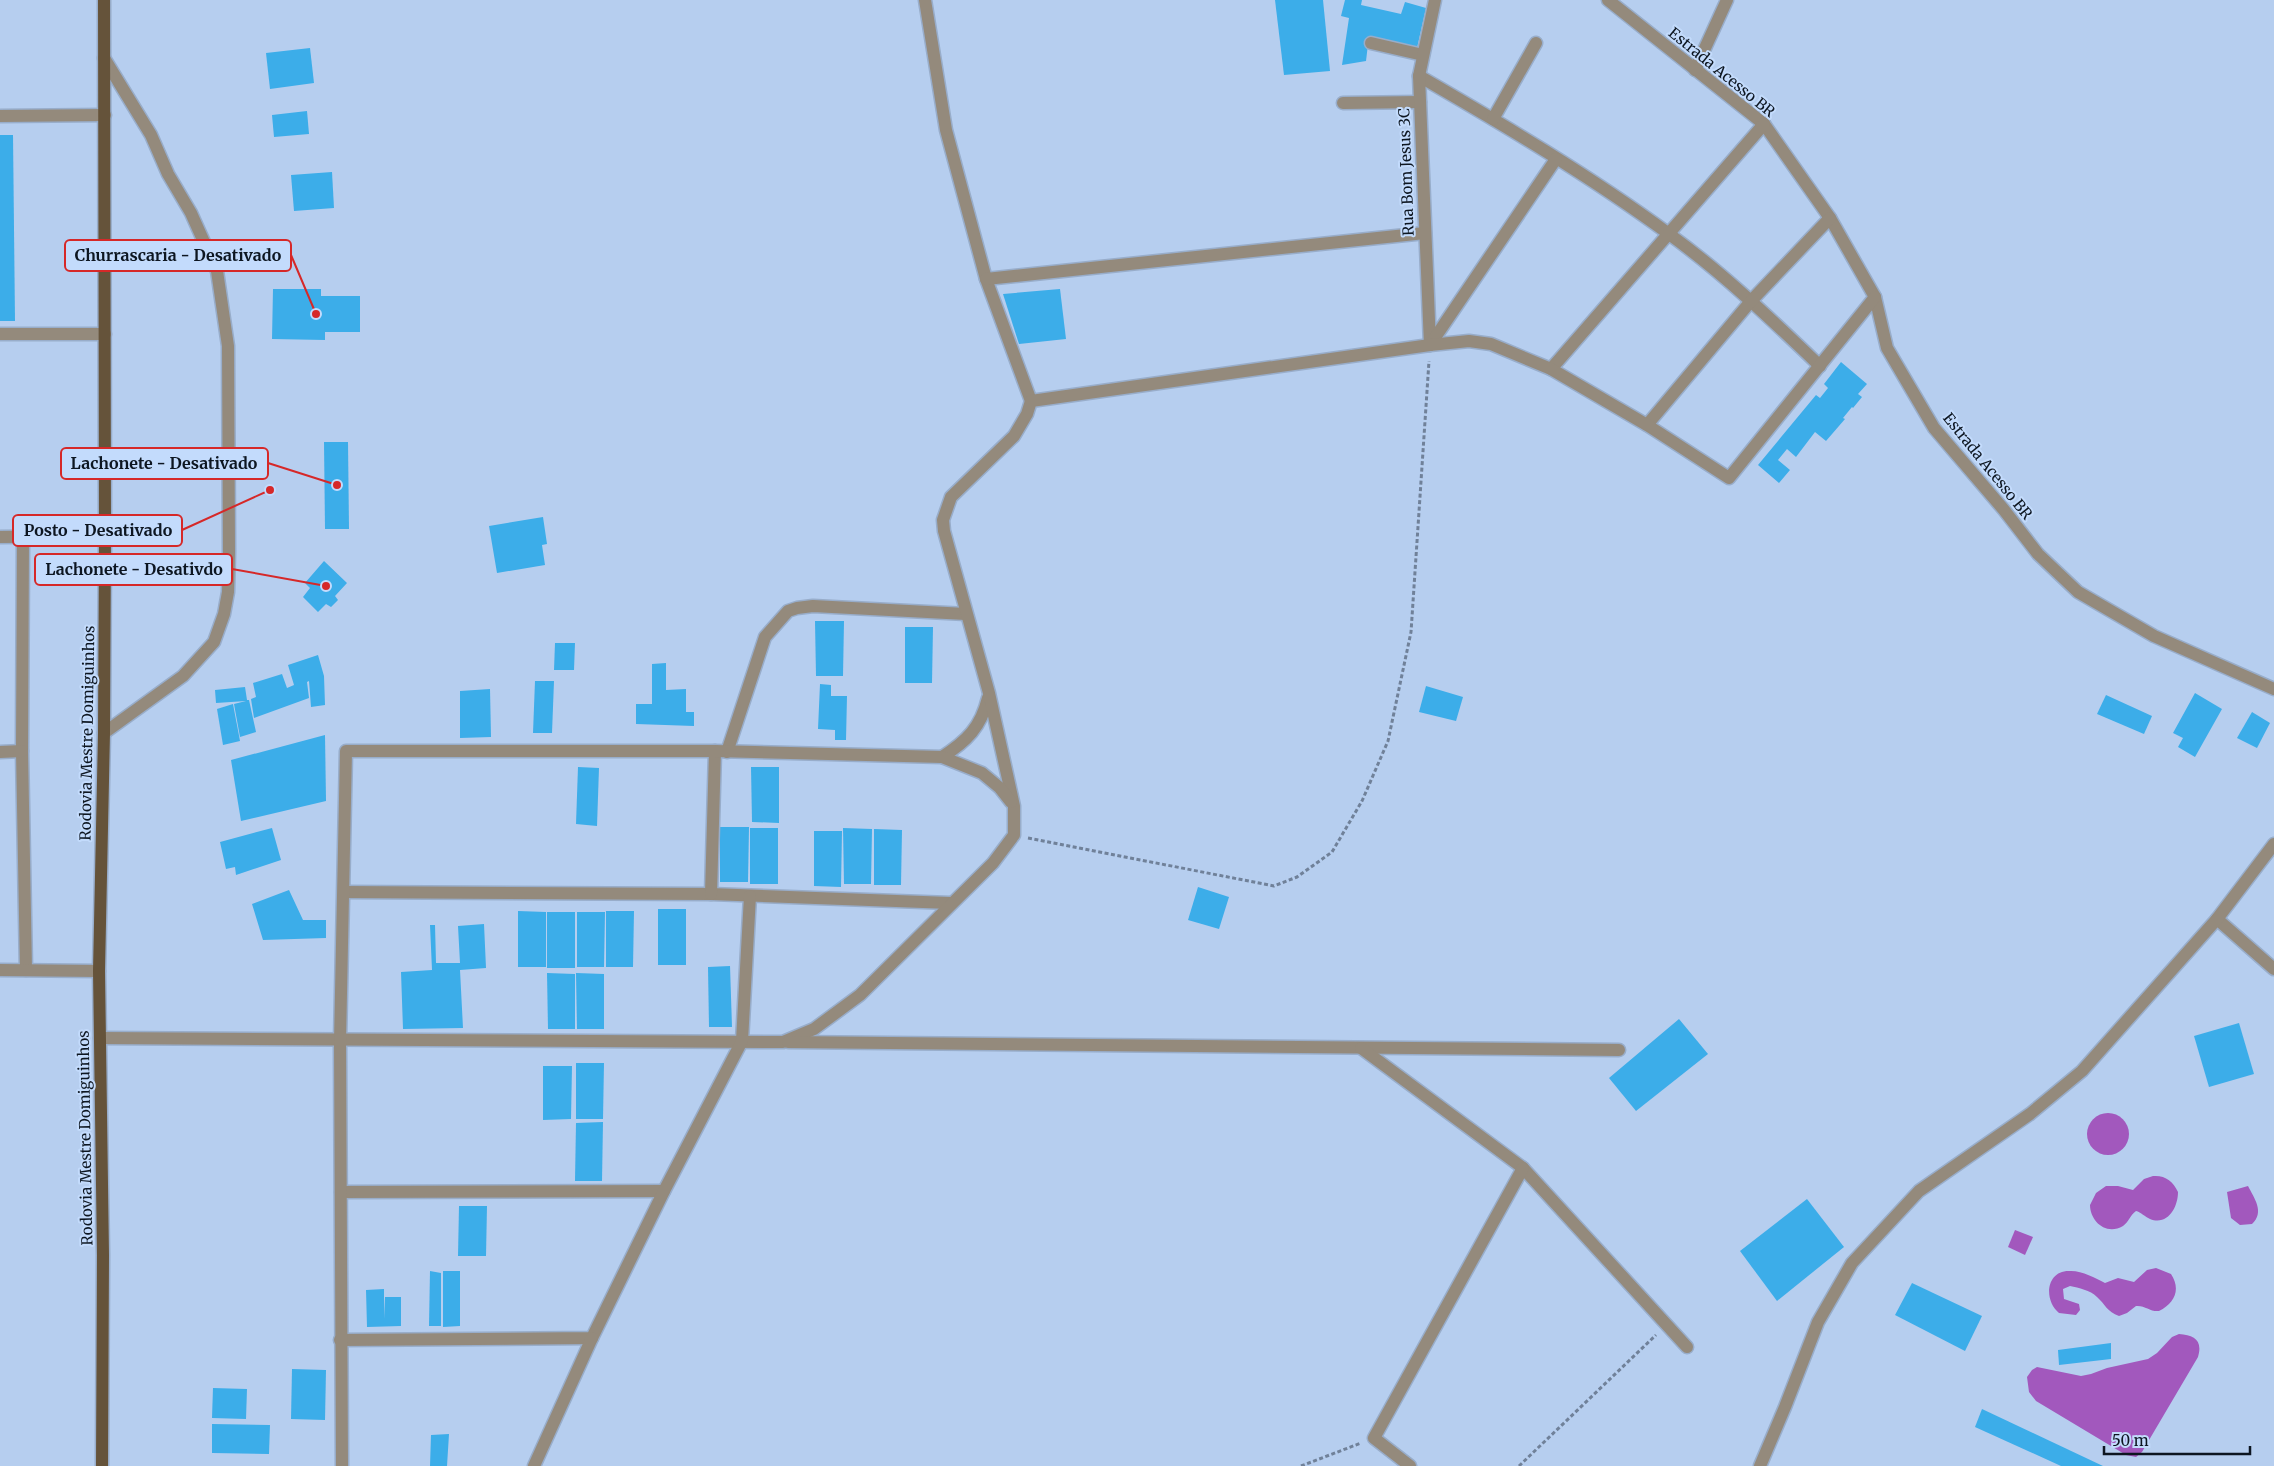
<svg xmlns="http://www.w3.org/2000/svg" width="2274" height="1466" viewBox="0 0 2274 1466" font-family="Merriweather,serif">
<rect width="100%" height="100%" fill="#b6ceef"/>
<!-- water -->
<g fill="#a258bd">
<circle cx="2108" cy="1134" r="21"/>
<path d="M2153 1176C2165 1175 2173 1181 2178 1192 2178 1207 2168 1226 2150 1219 2145 1217 2141 1212 2136 1211 2130 1215 2129 1222 2123 1226 2106 1236 2090 1221 2090 1205L2096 1193 2106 1186H2118L2133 1190 2144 1179Z"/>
<path d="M2248 1186C2254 1198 2265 1212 2252 1224L2240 1225 2231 1218 2227 1192Z"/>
<path d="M2015 1230 2033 1237 2025 1255 2008 1247Z"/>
<path d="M2156 1268 2171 1274C2181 1289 2175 1303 2159 1311 2150 1312 2145 1305 2136 1306L2127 1313 2119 1316C2107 1312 2105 1304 2097 1297 2090 1290 2079 1288 2070 1286L2063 1289 2064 1299 2079 1304 2080 1310 2076 1315 2059 1313C2043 1300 2046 1269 2071 1271 2083 1271 2095 1278 2105 1283L2118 1278 2134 1282 2147 1270Z"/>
<path d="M2179 1334C2194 1335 2203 1340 2198 1357L2142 1452 2136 1457 2126 1455 2036 1401 2029 1392 2027 1377 2032 1370 2037 1367 2081 1376 2091 1374 2107 1368 2148 1359 2157 1353 2172 1337Z"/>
</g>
<!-- building -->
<g fill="#3cade9">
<path d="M1275 0H1323L1330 71 1284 75Z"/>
<path d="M1345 0H1362L1361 5 1401 14 1405 2 1426 8 1417 48 1369 36 1366 61 1342 65 1349 18 1341 16Z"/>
<path d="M310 48 314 83 270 89 266 53Z"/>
<path d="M307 111 309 134 274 137 272 115Z"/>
<path d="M0 135H13L15 321H0Z"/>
<path d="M332 172 334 208 294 211 291 175Z"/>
<path d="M273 289H321V296H360V332H325V340L272 339Z"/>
<path d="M1060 289 1066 339 1019 344 1003 294Z"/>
<path d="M1841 362 1867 384 1858 394 1862 397 1853 408 1852 407 1843 418 1845 419 1826 441 1815 432 1796 457 1787 449 1778 460 1790 470 1779 483 1758 465 1816 395 1820 398 1828 388 1824 384Z"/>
<path d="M324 442H348L349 529H325Z"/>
<path d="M543 517 547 544 542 545 545 565 497 573 489 526Z"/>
<path d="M324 561 347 583 335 596 338 600 331 607 326 604 318 612 303 597 310 588 305 583Z"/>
<path d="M815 621H844L843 676H816Z"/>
<path d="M905 627H933L932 683H905Z"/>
<path d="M555 643H575L574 670H554Z"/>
<path d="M318 655 324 676 325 705 311 707 309 681 307 682 309 698 254 718 251 699 256 697 253 683 282 674 287 688 294 685 288 665Z"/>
<path d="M666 663V690L686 689V712H694V726L636 724V704H652V664Z"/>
<path d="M535 681H554L552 733H533Z"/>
<path d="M820 684 831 685V696H847L846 740H835V730L818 729Z"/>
<path d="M1426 686 1463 697 1456 721 1419 712Z"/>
<path d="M245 687 247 700H249L256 732 240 737 234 704 246 701 216 703 215 690Z"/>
<path d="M490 689 491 737 460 738V691Z"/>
<path d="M2195 693 2222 709 2195 757 2178 747 2183 738 2173 733Z"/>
<path d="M2106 695 2152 716 2144 734 2097 714Z"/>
<path d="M233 704 240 741 223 745 217 709Z"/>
<path d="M2252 712 2270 723 2257 748 2237 738Z"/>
<path d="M325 735 326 801 241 821 231 760Z"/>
<path d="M578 767 599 768 597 826 576 824Z"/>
<path d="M751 767H779V823L752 822Z"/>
<path d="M720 827H749L748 882H720Z"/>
<path d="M272 828 281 860 236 875 235 867 226 869 220 842Z"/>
<rect x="750" y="828" width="28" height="56"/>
<path d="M843 828 872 829 871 884H844Z"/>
<path d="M874 829 902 830 901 885H874Z"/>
<path d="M814 831H842L841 887 814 886Z"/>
<path d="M1198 887 1229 897 1219 929 1188 920Z"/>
<path d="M289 890 303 920H326V938L263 940 252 904Z"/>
<rect x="658" y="909" width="28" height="56"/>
<path d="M518 911 546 912V967H518Z"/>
<path d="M606 911H634L633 967H606Z"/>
<rect x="547" y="912" width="28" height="56"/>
<path d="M577 912H605L604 967H577Z"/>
<path d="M484 924 486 968 460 970 463 1028 403 1029 401 972 432 970 430 925H435L436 963H460L458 926Z"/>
<path d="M730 966 732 1027H709L708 967Z"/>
<path d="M547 973 575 974V1029H548Z"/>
<path d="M576 973 604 974V1029H577Z"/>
<path d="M1679 1019 1708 1054 1636 1111 1609 1078Z"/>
<path d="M2239 1023 2254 1074 2209 1087 2194 1036Z"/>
<path d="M576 1063H604L603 1119H576Z"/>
<path d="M543 1066H572L571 1119 543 1120Z"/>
<path d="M603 1122 602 1181H575L576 1123Z"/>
<path d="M1807 1199 1844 1247 1777 1301 1740 1251Z"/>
<path d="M459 1206H487L486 1256H458Z"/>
<path d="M430 1271 441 1273V1326H429Z"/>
<path d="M443 1271H460V1326L443 1327Z"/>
<path d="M1912 1283 1982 1316 1965 1351 1895 1315Z"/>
<path d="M384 1289V1319L385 1297H401V1326L367 1327 366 1290Z"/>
<path d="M2111 1343V1359L2059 1365 2058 1350Z"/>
<path d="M292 1369 326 1370 325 1420 291 1419Z"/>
<path d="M213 1388 247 1389 246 1419 212 1418Z"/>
<path d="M1982 1409 2103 1466H2061L1975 1427Z"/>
<path d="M212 1424 270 1425 269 1454 212 1453Z"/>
<path d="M449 1434 447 1466H430L431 1435Z"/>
</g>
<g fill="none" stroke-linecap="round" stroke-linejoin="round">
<defs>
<g id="minor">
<path d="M925 0 946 130 986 279 1031 401"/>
<path d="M1608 0 1764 124 1830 218 1875 297 1887 348 1934 428 2004 510 2038 554 2078 592 2154 636 2274 689"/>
<path d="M1371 43 1423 55"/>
<path d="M1695 70 1727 0"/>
<path d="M1419 76C1504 125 1590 176 1669 234 1723 273 1772 320 1820 366"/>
<path d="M1343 103 1420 102"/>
<path d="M0 116 105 115"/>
<path d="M1493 119 1536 43"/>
<path d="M986 279 1425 233"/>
<path d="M0 334H105"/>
<path d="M1430 345 1419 76 1435 0"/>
<path d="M1430 345 1556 159"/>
<path d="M1551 369 1764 124"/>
<path d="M1647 425 1751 301 1830 218"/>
<path d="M0 537 105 536"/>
<path d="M23 537 22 751 26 970"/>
<path d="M104 733 183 676 214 642 224 614 228 592 229 552 228 346 217 271 191 213 168 174 151 135 104 58"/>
<path d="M0 752 22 751"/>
<path d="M727 752 765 637 788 611 797 608 813 606 966 614"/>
<path d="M942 757C967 741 981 727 988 698"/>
<path d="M344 892 711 894 950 903"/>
<path d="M711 894 715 751"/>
<path d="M2217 919 2274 969"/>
<path d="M0 970 99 971"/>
<path d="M100 1038 783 1042 814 1029 860 995 993 863 1014 835V806L989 693 944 531 943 520 951 497 1014 436 1027 414 1031 401 1430 345 1469 341 1491 344 1551 369 1647 425 1729 478 1875 297"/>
<path d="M788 1042 1619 1050"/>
<path d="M1361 1048 1523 1168 1687 1347"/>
<path d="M341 1192 664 1191"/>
<path d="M340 1340 592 1338 664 1191 742 1041 750 896"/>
<path d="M342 1466 340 1041 346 751H715L942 757 982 773 1000 788 1011 802"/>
<path d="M534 1466 592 1338"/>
<path d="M1410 1466 1374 1438 1523 1168"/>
<path d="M1760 1466 1785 1407 1818 1322 1852 1263 1919 1191 2030 1114 2082 1071 2217 919 2274 844"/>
</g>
<path id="major" d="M102 1466 103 1255 99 971 104 733 105 536 104 0"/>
</defs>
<!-- minor casing -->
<use href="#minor" stroke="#98adca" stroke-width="15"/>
<!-- major casing -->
<use href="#major" stroke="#98adca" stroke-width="15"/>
<!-- path -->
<g stroke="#708199" stroke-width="3" stroke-dasharray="4 2.5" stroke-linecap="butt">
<path d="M1028 838 1274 886 1297 877 1332 852 1362 801 1388 741 1411 632 1429 361"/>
<path d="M1301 1466 1361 1443"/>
<path d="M1519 1466 1656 1335"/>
</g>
<!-- minor -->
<use href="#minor" stroke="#948a7c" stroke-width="12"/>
<!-- major -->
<use href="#major" stroke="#65533a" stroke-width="12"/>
</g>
<g text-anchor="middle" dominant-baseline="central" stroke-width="4" stroke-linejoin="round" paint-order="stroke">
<!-- street labels -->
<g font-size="15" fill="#0d1621" stroke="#c3dbfc">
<text transform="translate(1722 72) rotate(39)">Estrada Acesso BR</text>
<text transform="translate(1406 172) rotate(-92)">Rua Bom Jesus 3C</text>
<text transform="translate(1988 466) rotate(51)">Estrada Acesso BR</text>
<text transform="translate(87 733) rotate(-89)">Rodovia Mestre Domiguinhos</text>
<text transform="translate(85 1138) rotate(-91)">Rodovia Mestre Domiguinhos</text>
</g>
</g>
<!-- callouts -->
<path fill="none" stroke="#d62828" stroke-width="2" d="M316 314L291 255M337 485L268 463M270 490L182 530M326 586L232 569"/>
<g fill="#d62828" stroke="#c3dbfc" stroke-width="2">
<circle cx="316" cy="314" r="5"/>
<circle cx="337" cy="485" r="5"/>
<circle cx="270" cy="490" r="5"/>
<circle cx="326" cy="586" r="5"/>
</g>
<g fill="#c3dbfc" stroke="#d62828" stroke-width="2">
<rect x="65" y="240" width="226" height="31" rx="5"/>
<rect x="61" y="448" width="207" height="31" rx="5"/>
<rect x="13" y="515" width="169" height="31" rx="5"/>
<rect x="35" y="554" width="197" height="31" rx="5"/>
</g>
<g font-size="16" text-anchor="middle" font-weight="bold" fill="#0d1621">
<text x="178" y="261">Churrascaria - Desativado</text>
<text x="164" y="469">Lachonete - Desativado</text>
<text x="98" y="536">Posto - Desativado</text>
<text x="134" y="575">Lachonete - Desativdo</text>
</g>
<!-- scale -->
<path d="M2104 1446v8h146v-8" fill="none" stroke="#0d1621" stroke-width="2.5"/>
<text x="2112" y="1446" font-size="15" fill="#0d1621" stroke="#c3dbfc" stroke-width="4" paint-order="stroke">50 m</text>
</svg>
